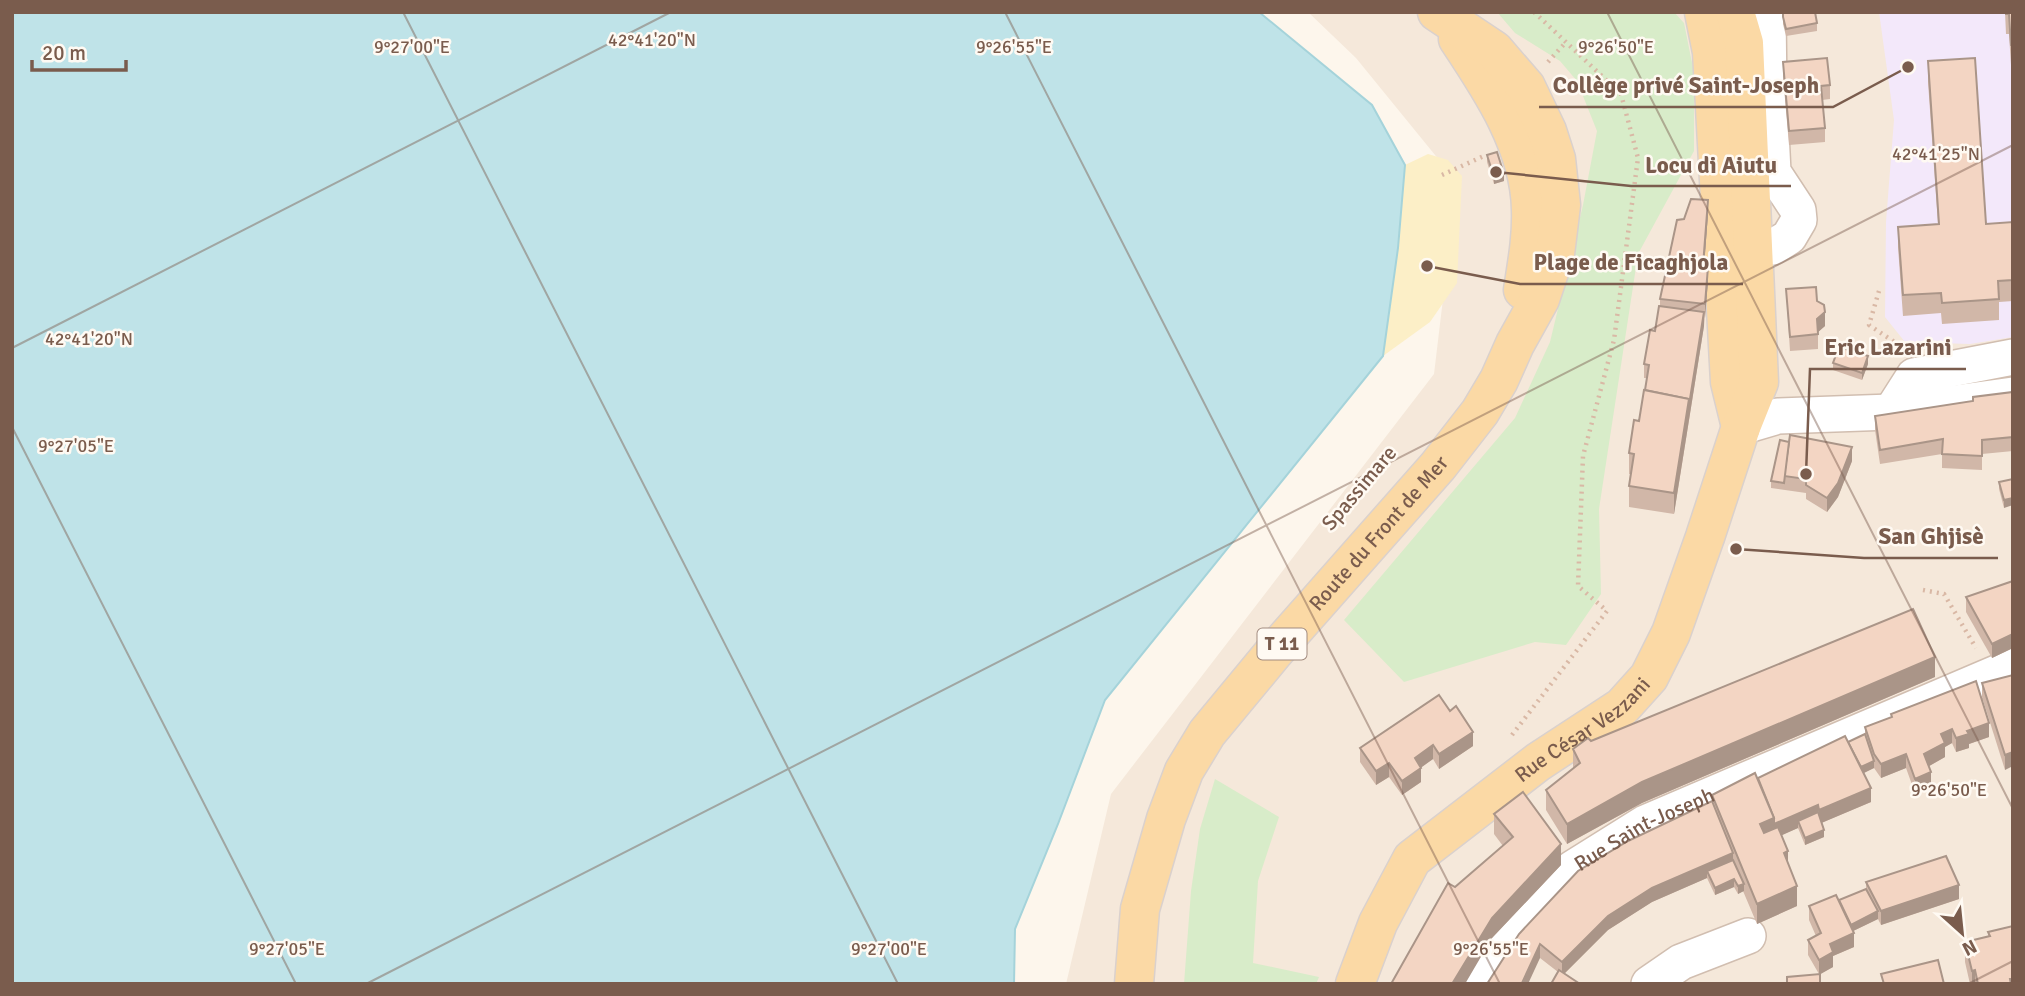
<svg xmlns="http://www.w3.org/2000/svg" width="2025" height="996" viewBox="0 0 2025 996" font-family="Signika,sans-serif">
<rect width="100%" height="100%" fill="#fdf6ec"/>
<!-- residential -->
<path fill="#f5e8da" d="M1308 12H2013V984H1066L1111 794 1434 374 1457 182 1356 58Z"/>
<!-- education -->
<path fill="#f3e8fa" d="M1879 12H2013V337L1970 344 1905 342 1885 317 1886 222 1894 120Z"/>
<!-- green -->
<g fill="#d8ecc9">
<path d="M1497 12H1674L1684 23 1694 73V151L1638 254 1599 509 1601 594 1566 645 1535 642 1404 682 1344 620 1515 418 1550 342 1583 205 1597 131 1577 81 1560 61 1515 33Z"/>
<path d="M1215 779 1279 817 1258 881 1253 963 1319 977 1316 984H1184L1191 891 1200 829Z"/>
</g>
<!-- sand -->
<path fill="#fcefc7" d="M1428 154 1448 160 1462 176 1457 283 1430 322 1383 356 1398 248 1405 165Z"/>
<!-- water -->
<path fill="#bfe3e8" stroke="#a5d3da" stroke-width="2" d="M12 12H1259L1372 105 1405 165 1398 248 1383 356 1105 700 1058 824 1015 929 1014 984H12Z"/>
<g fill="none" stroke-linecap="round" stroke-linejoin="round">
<defs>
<g id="minor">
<path d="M1724 249 1773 247 1789 237 1799 220 1798 210 1773 172 1769 94 1768 12"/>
<path d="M1891 412 1914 376 2013 357"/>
<path d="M1741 427 1778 416 1891 412 2013 395"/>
<path id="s1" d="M1473 984 1506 931 1573 868 1645 823 2013 666"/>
<path d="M1649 984 1681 962 1748 936"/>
</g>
<g id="major">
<path d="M1704 12 1712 52 1730 382 1741 427"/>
<path d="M1458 39C1492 90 1530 147 1531 210 1532 237 1527 264 1523 290"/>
<path id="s2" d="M1134 984 1140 909 1166 819 1184 771 1207 733 1274 652 1438 466 1480 412 1499 380 1515 344 1540 299 1555 254 1561 205 1556 159 1547 131 1526 87 1494 50 1437 12"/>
<path id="s3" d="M1355 984 1378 923 1412 859 1538 762 1622 707 1649 677 1671 633 1705 537 1741 427 1759 382 1744 43 1735 12"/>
</g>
</defs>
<!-- minor casing -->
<use href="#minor" stroke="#d1beb0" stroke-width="38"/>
<!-- major casing -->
<use href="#major" stroke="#dad1cd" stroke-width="41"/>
<!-- path -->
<g stroke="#d9b8a5" stroke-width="4.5" stroke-dasharray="2 5" stroke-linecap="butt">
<path d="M1548 62 1566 42"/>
<path d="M1442 175 1486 155"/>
<path d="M1879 291 1869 325 1896 343 1892 351"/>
<path d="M1923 590 1944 594 1976 648"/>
<path d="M1512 735 1607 611 1578 586 1583 456 1614 340 1638 158 1621 94 1534 12"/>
</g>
<!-- minor -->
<use href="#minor" stroke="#fff" stroke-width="35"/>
<!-- major -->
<use href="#major" stroke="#fbd9a5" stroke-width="38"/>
</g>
<!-- wall -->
<g fill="#d1b7a8">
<path d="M1783 12 1817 23V31L1786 36 1783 24Z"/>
<path d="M2005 12H2013V65H2011L2009 34H2006Z"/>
<path d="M1928 61 1986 224 2013 222V301L1999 302V320L1942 324 1941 313 1903 316 1898 247V227L1938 224 1928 82Z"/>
<path d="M1783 62 1830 85V99L1822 100 1825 128V142L1789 145 1783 76Z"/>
<path d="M1487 155 1504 181 1494 184 1487 162Z"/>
<path d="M1708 214 1704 266 1708 281 1704 326 1674 514 1629 507V486L1630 474H1629V453L1639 421 1645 390 1647 378H1644V364L1655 331 1660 306V299Z"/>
<path d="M1786 289 1825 326 1818 332V349L1790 351Z"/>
<path d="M1833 363 1868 364 1862 380 1833 370Z"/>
<path d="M2013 392V451L1982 454V470L1942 468V454L1880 464 1875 430V416L1973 401Z"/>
<path d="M1780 440 1852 461 1838 497 1827 512 1806 499V493L1771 488V481Z"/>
<path d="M2013 479 2004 508 1999 489V482Z"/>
<path d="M2013 581V648L1992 658 1966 612V597Z"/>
<path d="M2013 675 2005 770 1982 697V683Z"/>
<path d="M1935 677 1642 803 1567 844 1546 810V790L1573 768V749L1591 741Z"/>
<path d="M1450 711 1473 746 1439 769 1433 759 1421 767V782L1402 795 1389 777 1376 785 1360 762V748Z"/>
<path d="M1891 714 1989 737 1969 744V748L1956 752 1952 743 1945 747V757L1929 766 1931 786 1915 793 1906 768 1881 778 1874 768 1863 773 1871 802 1821 823 1824 837 1805 845 1798 828 1781 835 1797 906 1757 924 1743 891 1738 894 1734 887 1715 895 1707 878 1652 902 1608 930 1565 973 1558 972 1540 958 1487 984 1712 801V795L1758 778 1848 742 1865 734V727L1891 718Z"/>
<path d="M1494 814 1561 865 1492 938 1455 887 1503 846 1494 834Z"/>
<path d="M1866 882 1959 899 1881 925 1878 919 1853 931 1854 947 1833 956V967L1819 974 1808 955V940L1816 936 1809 920V906L1839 900 1866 889Z"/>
<path d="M1988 932 2013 984H1970L1965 962V942L1988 937Z"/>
</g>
<!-- shaded-wall -->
<g fill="#aa9588">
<path d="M1504 174V181L1494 184V177Z"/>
<path d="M1708 200V214L1703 280V266Z"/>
<path d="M1708 267V281L1705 318V304Z"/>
<path d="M1704 312V326L1689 420V405Z"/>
<path d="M1825 312V326L1817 333V319Z"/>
<path d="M1868 356V364L1862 380V373Z"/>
<path d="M1689 399V420L1674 514V493Z"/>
<path d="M1852 447V461L1838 497 1827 512V498Z"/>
<path d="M2013 498V505L2004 508V500Z"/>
<path d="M2013 634V648L1992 658V644Z"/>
<path d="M1935 657V677L1642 803 1567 844V824L1642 782Z"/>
<path d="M1989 723V737L1969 744V748L1956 752V738L1967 731Z"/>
<path d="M1952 729V743L1945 747V757L1924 769V754L1941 734Z"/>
<path d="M1473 732V746L1439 769V754Z"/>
<path d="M1433 745V759L1415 772V758Z"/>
<path d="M2013 752V766L2005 770V755Z"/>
<path d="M1906 754V768L1881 778V764Z"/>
<path d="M1874 761V768L1858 776V769Z"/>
<path d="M1389 763V777L1376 785V771Z"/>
<path d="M1421 768V782L1402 795V781Z"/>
<path d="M1931 772V786L1915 793V779Z"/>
<path d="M1871 788V802L1819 824V810Z"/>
<path d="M1818 805V819L1798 821V828L1760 845V824L1774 818Z"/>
<path d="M1824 830V837L1805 845V838Z"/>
<path d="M1561 844V865L1492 938 1465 984H1452L1492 918Z"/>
<path d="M1788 851V871L1784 853Z"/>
<path d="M1733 853V867L1707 871V878L1652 902 1608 930 1562 976V962L1608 916 1652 888Z"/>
<path d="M1734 879V887L1715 895V888Z"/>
<path d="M1744 884V891L1738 894V886Z"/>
<path d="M1959 885V899L1881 925V911Z"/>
<path d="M1797 886V906L1757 924V904Z"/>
<path d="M1878 911V919L1847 934V927Z"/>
<path d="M1854 933V947L1833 956V967L1819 975V960L1830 944Z"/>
<path d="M1540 944V958L1528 984H1522Z"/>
<path d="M1975 970V984H1972V971Z"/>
</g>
<!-- building -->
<g fill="#f3d5c3" stroke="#aa9588" stroke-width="2">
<path d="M1783 12H1815L1817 23 1786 29 1783 17Z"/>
<path d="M2006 12H2013V45H2011L2009 14H2006Z"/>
<path d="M1827 58 1830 85 1821 86 1825 128 1789 131 1783 62Z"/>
<path d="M1975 58 1986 224 2013 222V280L1998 281 1999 299 1942 303 1941 293 1903 295 1898 227 1939 224 1928 61Z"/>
<path d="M1497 152 1504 174 1494 177 1487 155Z"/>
<path d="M1691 199 1708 200 1703 266 1708 267 1705 304 1660 299 1677 220 1684 219Z"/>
<path d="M1816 287 1817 301 1824 305 1825 312 1817 319 1818 334 1790 337 1786 289Z"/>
<path d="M1659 306 1704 312 1689 405V399L1645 390 1649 365 1644 364 1650 330 1655 331Z"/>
<path d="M1839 347 1868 356 1862 373 1833 363Z"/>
<path d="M1644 390 1689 399 1674 493 1629 486 1634 454 1629 453 1634 420 1639 421Z"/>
<path d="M2013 392V437L1982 440V456L1942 454 1943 439 1880 450 1875 416 1973 401V397Z"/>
<path d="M1790 435 1852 447 1838 483 1827 498 1806 485V479L1784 476Z"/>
<path d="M1780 440 1789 442 1784 483 1771 481Z"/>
<path d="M2013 479V498L2004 500 1999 482Z"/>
<path d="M2013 581V634L1992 644 1966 597Z"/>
<path d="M1913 609 1935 657 1642 782 1567 824 1546 790 1580 763 1573 749 1588 738 1591 741Z"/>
<path d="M2013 675V752L2005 755 1982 683Z"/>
<path d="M1976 681 1989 723 1967 731 1969 734 1956 738 1952 729 1941 734 1945 743 1924 754 1931 772 1915 779 1906 754 1881 764 1874 754 1865 727 1892 717 1891 714Z"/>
<path d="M1439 695 1450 711 1456 706 1473 732 1439 754 1433 745 1415 758 1421 768 1402 781 1389 763 1376 771 1360 748Z"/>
<path d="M1865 734 1874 761 1861 767 1848 742Z"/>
<path d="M1845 736 1871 788 1819 810 1818 805 1774 824V818L1758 778Z"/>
<path d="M1755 773 1774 818 1760 824 1764 833 1778 827 1788 851 1784 853 1797 886 1757 904 1712 795Z"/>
<path d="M1523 792 1561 844 1492 918 1452 984H1391L1448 883 1455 887 1513 837 1494 814Z"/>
<path d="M1712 801 1733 853 1652 888 1608 916 1562 962 1540 944 1522 983 1524 984H1487L1519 934 1578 871 1628 841Z"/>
<path d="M1818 812 1824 830 1805 838 1798 821Z"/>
<path d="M1946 856 1959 885 1881 911 1866 882Z"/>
<path d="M1733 860 1744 884 1738 886 1734 879 1715 888 1707 871Z"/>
<path d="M1866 889 1878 911 1851 925 1839 900Z"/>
<path d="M1836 895 1854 933 1830 944 1833 952 1819 960 1808 940 1821 933 1809 906Z"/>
<path d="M2013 926V979H2010L2011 984H1978L1975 970 1972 971 1965 942 1990 936 1988 932Z"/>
<path d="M1938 960 1944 984H1884L1881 974Z"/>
<path d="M1559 970 1580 984H1551Z"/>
<path d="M1820 974V984H1787V977Z"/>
</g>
<!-- ticks -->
<path fill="none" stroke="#7a5c4d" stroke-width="2" stroke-opacity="0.45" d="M403 12 898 984M1005 12 1500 984M1607 12 2013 809M12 348 671 12M12 427 296 984M366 984 2013 145M1968 984 2013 961"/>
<g text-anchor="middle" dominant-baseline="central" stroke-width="5" stroke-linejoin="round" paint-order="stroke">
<!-- shield labels -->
<rect fill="#fffaf3" stroke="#a28b7f" stroke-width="2" x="1257.5" y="628.5" width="49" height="31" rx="5"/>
<g font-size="19" font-weight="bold" fill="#7a5c4d">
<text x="1282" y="644">T 11</text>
</g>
<!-- street labels -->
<g font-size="21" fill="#7a5c4d" stroke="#fffaf3">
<text transform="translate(1359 488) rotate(-50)">Spassimare</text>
<text stroke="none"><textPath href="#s2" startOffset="528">Route du Front de Mer</textPath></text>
<text stroke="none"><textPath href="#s3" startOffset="352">Rue César Vezzani</textPath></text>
<text stroke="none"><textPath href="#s1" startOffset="236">Rue Saint-Joseph</textPath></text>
</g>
</g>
<g font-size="18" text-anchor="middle" fill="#7a5c4d" stroke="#fffaf3" stroke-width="5" stroke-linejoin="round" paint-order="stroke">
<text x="652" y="46">42°41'20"N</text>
<text x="412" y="53">9°27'00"E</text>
<text x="1014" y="53">9°26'55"E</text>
<text x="1616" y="53">9°26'50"E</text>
<text x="1936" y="160">42°41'25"N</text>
<text x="89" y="345">42°41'20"N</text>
<text x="76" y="452">9°27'05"E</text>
<text x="1949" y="796">9°26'50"E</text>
<text x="287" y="955">9°27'05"E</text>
<text x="889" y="955">9°27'00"E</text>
<text x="1491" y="955">9°26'55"E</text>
</g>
<!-- callouts -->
<path fill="none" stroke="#7a5c4d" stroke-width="2.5" d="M1908 67L1833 107H1539M1496 172L1631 186H1791M1427 266L1520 284H1743M1806 474L1810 369H1966M1736 549L1864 558H1998"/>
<g fill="#7a5c4d" stroke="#fffaf3" stroke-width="2.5">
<circle cx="1908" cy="67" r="7"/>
<circle cx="1496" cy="172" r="7"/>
<circle cx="1427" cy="266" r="7"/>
<circle cx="1806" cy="474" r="7"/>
<circle cx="1736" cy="549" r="7"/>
</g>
<g font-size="23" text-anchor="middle" font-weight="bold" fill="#7a5c4d" stroke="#fffaf3" stroke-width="5" stroke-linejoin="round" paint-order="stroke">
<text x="1686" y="93">Collège privé Saint-Joseph</text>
<text x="1711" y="173">Locu di Aiutu</text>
<text x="1631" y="270">Plage de Ficaghjola</text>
<text x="1888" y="355">Eric Lazarini</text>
<text x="1931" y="544">San Ghjisè</text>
</g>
<!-- border -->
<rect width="2025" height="996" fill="none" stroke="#7a5c4d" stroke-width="28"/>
<!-- north arrow -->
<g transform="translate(1962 933) rotate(153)" stroke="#fffaf3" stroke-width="5" paint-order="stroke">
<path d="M0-5L12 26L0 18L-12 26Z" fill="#7a5c4d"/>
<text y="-10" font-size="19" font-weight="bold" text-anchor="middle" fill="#7a5c4d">N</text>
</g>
<!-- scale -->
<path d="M32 60v10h94v-10" fill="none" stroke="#7a5c4d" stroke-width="3.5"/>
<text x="42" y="60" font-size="21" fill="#7a5c4d" stroke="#fffaf3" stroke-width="5" paint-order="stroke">20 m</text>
</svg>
